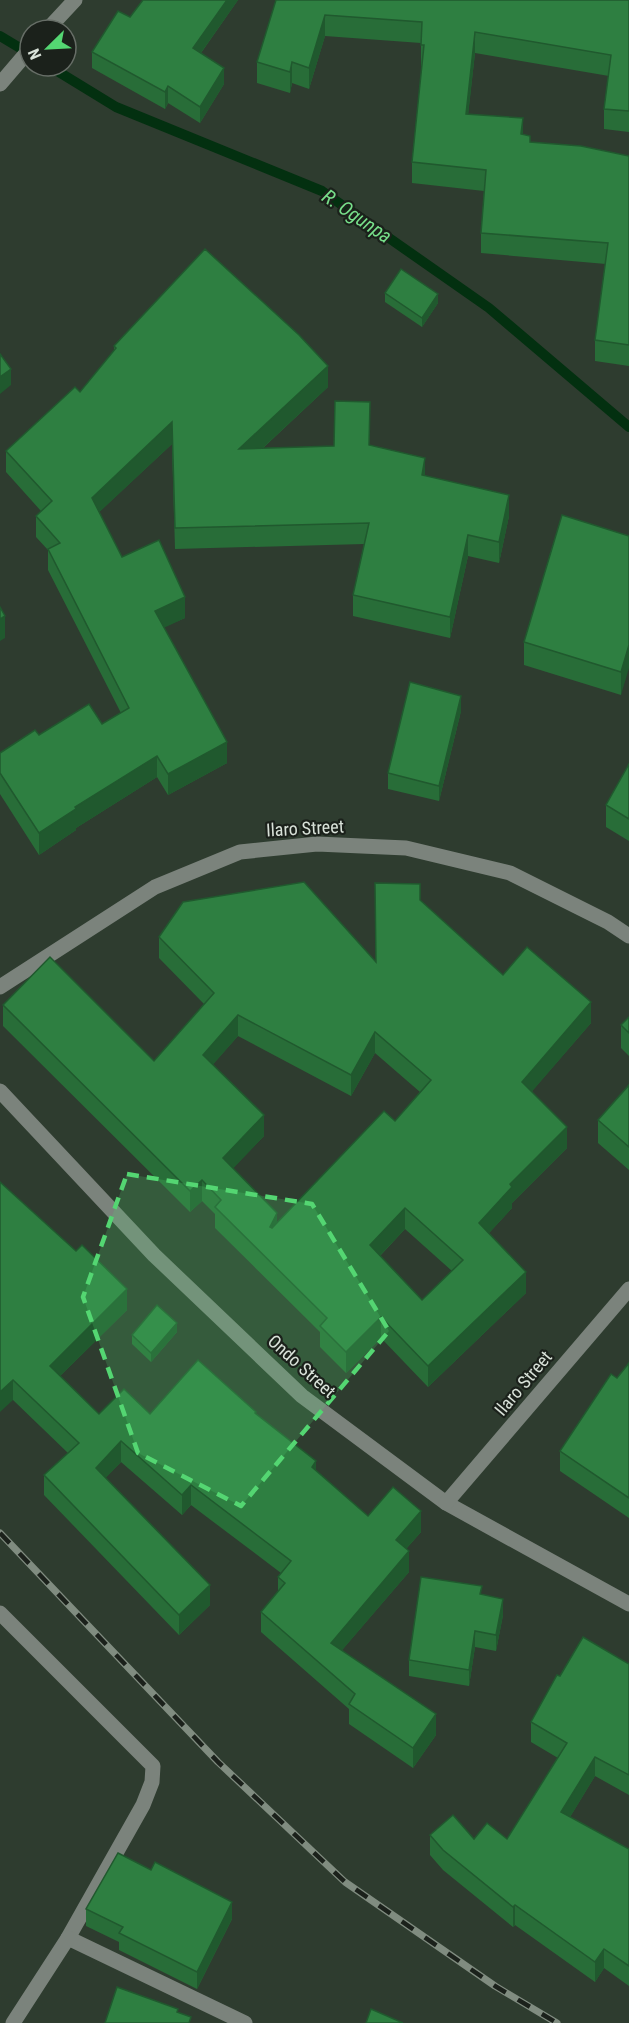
<svg xmlns="http://www.w3.org/2000/svg" width="629" height="2023" viewBox="0 0 629 2023" font-family="'Roboto Condensed',sans-serif">
<rect width="100%" height="100%" fill="#2e3c2f"/>
<g fill="none" stroke-linecap="round" stroke-linejoin="round">
<!-- stream -->
<g stroke="#033010" stroke-width="10">
<path d="M0 36 30 54"/>
<path d="M49 66 116 107 322 191 489 308 629 427"/>
</g>
<!-- minor -->
<g stroke="#7b837c" stroke-width="15">
<path d="M47 30 75 0"/>
<path d="M0 84 30 49"/>
<path d="M0 987 155 887 240 852 317 844 406 848 510 873 608 922 629 936"/>
<path d="M0 1091 154 1255 302 1396 446 1503 629 1604"/>
<path d="M446 1503 629 1289"/>
<path d="M0 1613 153 1766 152 1782 143 1805 68 1938"/>
<path d="M13 2023 68 1938 245 2023"/>
</g>
<defs>
<path id="rail" d="M0 1533 218 1762 345 1882 495 1986 557 2023"/>
</defs>
<!-- rail casing -->
<use href="#rail" stroke="#808c80" stroke-width="7"/>
<!-- rail -->
<use href="#rail" stroke="#1b211b" stroke-width="4.5" stroke-dasharray="14" stroke-linecap="butt"/>
</g>
<!-- wall -->
<g fill="#286d38" fill-rule="evenodd">
<path d="M238 0 201 53 224 84 200 123 168 103 165 109 92 68V52L130 17Z"/>
<path d="M276 0H629V132L604 129V109L609 76 475 53 468 114 523 135 530 142 629 156V366L595 361V340L606 264 481 253V233L484 191 412 183V162L422 66H421V43L325 36 309 89 292 83 290 93 257 83V62Z"/>
<path d="M385 293 438 303 422 327 385 302Z"/>
<path d="M114 346 328 387 263 448 369 445 425 476 509 516 499 563 468 556 450 638 353 616V595L364 544 175 549 172 444 99 512 122 557 185 618 164 627 227 763 168 795 157 777 76 828V830L39 855 0 794V753L39 735 102 724 121 713 48 570V550L36 537V516L41 511 6 472V451L80 392 114 351Z"/>
<path d="M629 536 621 695 524 665V642Z"/>
<path d="M461 711 439 801 388 789V773Z"/>
<path d="M629 764V841L606 827V805Z"/>
<path d="M420 900 503 975 591 1023 532 1091 567 1148 512 1203V1208L489 1233 526 1293 428 1387 381 1338 346 1373 320 1347V1332L215 1228V1214L202 1201 190 1212 3 1026V1005L154 1061 204 1004 159 958V937L375 962ZM238 1036 351 1096 375 1053 420 1092 395 1121 277 1223 233 1168 264 1136 213 1064ZM405 1229 452 1271 422 1300 380 1256Z"/>
<path d="M629 1017V1056L621 1048V1025Z"/>
<path d="M629 1085V1170L598 1143V1120Z"/>
<path d="M0 1182 127 1310 60 1376 99 1414H256L316 1471 368 1516 421 1532 406 1549 409 1572 342 1650 436 1735 413 1768 349 1724V1709L261 1632V1612L278 1592V1577L281 1573 191 1505 182 1515 121 1462 105 1478 210 1605 179 1635 44 1495V1475L68 1453 13 1400Z"/>
<path d="M177 1332 151 1362 132 1344V1335Z"/>
<path d="M629 1363V1518L560 1471V1451Z"/>
<path d="M482 1595 503 1615 496 1651 475 1647 469 1686 409 1676V1660Z"/>
<path d="M629 1664V1795L595 1776 570 1817 629 1849V1986L604 1968 595 1982 515 1925 513 1927 443 1870 430 1855V1835L474 1839H507L558 1758 531 1742V1722L560 1676Z"/>
<path d="M151 1870 232 1919 197 1989 119 1950V1942L86 1926V1909Z"/>
</g>
<!-- shaded-wall -->
<g fill="#20592e">
<path d="M227 0H238L193 64V48Z"/>
<path d="M325 15V36L309 89V68Z"/>
<path d="M475 32V53L466 135V114Z"/>
<path d="M292 62V83L290 93V72Z"/>
<path d="M224 68V84L200 123V107Z"/>
<path d="M168 86V103L165 109V92Z"/>
<path d="M523 118V139L521 134Z"/>
<path d="M438 294V303L422 327V318Z"/>
<path d="M328 366V387L239 470V449Z"/>
<path d="M11 369V385L0 394V377Z"/>
<path d="M172 422V444L92 519V498Z"/>
<path d="M425 458V479L422 475Z"/>
<path d="M509 495V516L499 563V542Z"/>
<path d="M468 535V556L450 638V617Z"/>
<path d="M185 597V618L155 632V611Z"/>
<path d="M5 616V638L0 641V619Z"/>
<path d="M629 645V668L621 695V672Z"/>
<path d="M461 696V711L439 801V786Z"/>
<path d="M227 742V763L168 795V774Z"/>
<path d="M157 756V777L76 828V830L39 855V833L75 807Z"/>
<path d="M591 1002V1023L522 1103V1082Z"/>
<path d="M238 1015V1036L203 1076V1055Z"/>
<path d="M375 1032V1053L351 1096V1075Z"/>
<path d="M264 1115V1136L223 1179V1158Z"/>
<path d="M567 1127V1148L512 1203V1208L479 1244V1223L510 1184Z"/>
<path d="M202 1180V1201L190 1212V1191Z"/>
<path d="M405 1208V1229L370 1266V1245Z"/>
<path d="M277 1213V1234L270 1227Z"/>
<path d="M526 1272V1293L428 1387V1366Z"/>
<path d="M127 1289V1310L50 1386V1366Z"/>
<path d="M381 1317V1338L346 1373V1352Z"/>
<path d="M177 1323V1332L151 1362V1353Z"/>
<path d="M13 1380V1400L0 1412V1392Z"/>
<path d="M121 1441V1462L96 1488V1468Z"/>
<path d="M316 1461V1482L312 1467Z"/>
<path d="M191 1485V1505L182 1515V1495Z"/>
<path d="M421 1511V1532L396 1560V1540Z"/>
<path d="M409 1551V1572L331 1663V1643Z"/>
<path d="M210 1585V1605L179 1635V1615Z"/>
<path d="M503 1599V1615L496 1651V1635Z"/>
<path d="M475 1631V1647L469 1686V1670Z"/>
<path d="M436 1714V1735L413 1768V1748Z"/>
<path d="M595 1757V1776L561 1832V1812Z"/>
<path d="M232 1902V1919L197 1989V1972Z"/>
<path d="M515 1905V1925L513 1927V1907Z"/>
<path d="M604 1949V1968L595 1982V1962Z"/>
</g>
<!-- building -->
<g fill="#2e7f41" stroke="#20592e" stroke-width="1.5" fill-rule="evenodd">
<path d="M143 0H227L193 48 224 68 200 107 168 86 165 92 92 52 118 11 130 17Z"/>
<path d="M276 0H629V111L604 109 611 55 475 32 466 114 523 118 521 134 530 136V142L581 146 629 156V345L595 340 608 243 481 233 486 170 412 162 424 45H421L422 22 325 15 309 68 292 62 290 72 257 62Z"/>
<path d="M205 249 299 335 328 366 239 449 334 446 335 401 370 402 369 445 425 458 422 475 509 495 499 542 468 535 450 617 353 595 369 523 175 528 172 422 92 498 122 557 159 540 185 597 155 611 227 742 168 774 157 756 75 807 76 809 39 833 0 773V753L35 730 39 735 89 704 102 724 129 708 48 549 60 543 36 516 52 501 6 451 75 387 80 392 116 348 114 346Z"/>
<path d="M401 269 438 294 422 318 385 293Z"/>
<path d="M0 354 11 369 0 377Z"/>
<path d="M562 515 629 536V645L621 672 524 642Z"/>
<path d="M0 607 5 616 0 619Z"/>
<path d="M410 682 461 696 439 786 388 773Z"/>
<path d="M629 764V819L606 805Z"/>
<path d="M304 882 376 962 375 883 420 884V900L503 975 527 947 591 1002 522 1082 567 1127 510 1184 512 1187 479 1223 526 1272 428 1366 381 1317 346 1352 320 1326 327 1318 215 1207 221 1200 202 1180 190 1191 3 1005 50 957 154 1061 214 993 159 937 183 902ZM238 1015 351 1075 375 1032 431 1080 395 1121 384 1111 272 1228 270 1227 277 1213 223 1158 264 1115 203 1055ZM405 1208 463 1260 422 1300 370 1245Z"/>
<path d="M629 1017V1033L621 1025Z"/>
<path d="M629 1085V1147L598 1120Z"/>
<path d="M0 1182 76 1251 82 1245 127 1289 50 1366 99 1414 124 1389 150 1414 198 1360 256 1412 255 1413 316 1461 312 1467 368 1516 393 1487 421 1511 396 1540 409 1551 331 1643 436 1714 413 1748 349 1704 355 1694 261 1612 285 1583 278 1577 291 1561 191 1485 182 1495 121 1441 96 1468 210 1585 179 1615 44 1475 79 1443 13 1380 0 1392Z"/>
<path d="M157 1305 177 1323 151 1353 132 1335Z"/>
<path d="M629 1363V1498L560 1451 611 1374 617 1378Z"/>
<path d="M421 1577 482 1586 480 1594 503 1599 496 1635 475 1631 469 1670 409 1660Z"/>
<path d="M583 1637 629 1664V1775L595 1757 561 1812 629 1849V1966L604 1949 595 1962 515 1905 513 1907 443 1850 430 1835 453 1815 474 1839 487 1823 507 1839 567 1743 531 1722 557 1675 560 1676Z"/>
<path d="M118 1853 151 1870 155 1862 232 1902 197 1972 119 1933 123 1927 86 1909Z"/>
<path d="M117 1987 178 2009 177 2012 191 2017 189 2023H105Z"/>
<path d="M371 2009 403 2023H366Z"/>
</g>
<!-- marked area -->
<path fill="#54d672" fill-opacity="0.2" stroke="#54d672" stroke-width="4.5" stroke-dasharray="12 8" stroke-linejoin="round" d="M127 1174 312 1204 389 1331 241 1506 138 1453 83 1297Z"/>
<g text-anchor="middle" dominant-baseline="central" stroke-width="4.5" stroke-linejoin="round" paint-order="stroke">
<!-- street labels -->
<g font-size="18" fill="#d9e2d9" stroke="#1b211b">
<text transform="translate(305 828) rotate(-3)">Ilaro Street</text>
<text transform="translate(302 1366) rotate(42)">Ondo Street</text>
<text transform="translate(523 1383) rotate(-50)">Ilaro Street</text>
</g>
<!-- water labels -->
<g font-size="20" font-style="italic" fill="#77df8a" stroke="#1b211b">
<text transform="translate(357 216) rotate(34)">R. Ogunpa</text>
</g>
</g>
<!-- north arrow -->
<g transform="translate(48 48) rotate(246)"><circle r="28" fill="#1b211b" stroke="#676e67" stroke-width="1.5"/>
<path d="M0-4.5L10 22L0 15L-10 22Z" fill="#54d672"/>
<text y="-9" font-size="16" font-weight="bold" text-anchor="middle" fill="#d9e2d9">N</text>
</g>
</svg>
